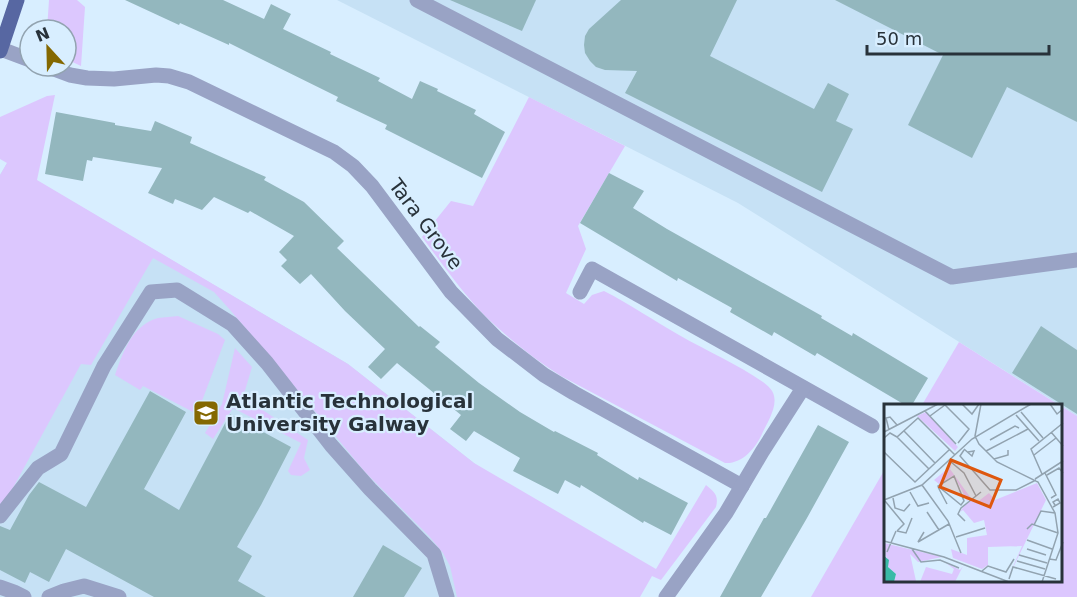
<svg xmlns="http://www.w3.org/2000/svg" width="1077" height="597" viewBox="0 0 1077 597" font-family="'DejaVu Sans',sans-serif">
<rect width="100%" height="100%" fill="#d8eeff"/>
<!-- built -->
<g fill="#c6e1f5">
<path d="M337 0H1077V416L738 203Z"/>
<path d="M7 163 348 364 474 463 640 597H0V175Z"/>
</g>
<!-- green -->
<g fill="#dcc7fe">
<path d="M49 0H77L85 7 81 66 66 59V30H47Z"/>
<path d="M55 95 37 180 348 364 474 463 656 569 706 485C714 492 719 495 716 507L661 580 652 576 640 597H457L450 566 443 553 429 536 365 472 304 398 231 311 214 292 153 258 91 365 81 364 9 495 0 506V175L7 163 0 159V117L47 96Z"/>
<path d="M529 97 625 146 578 226 586 249 566 293 584 304 592 295 604 291C630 304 654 321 679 335 707 351 737 364 763 382 768 386 773 390 774 396 777 408 767 423 762 434 755 449 742 464 725 463L561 376C534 359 508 338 485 316 462 292 442 264 422 237L451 201 473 206Z"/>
<path d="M178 316 218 334 225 340 197 414 143 386 140 390 115 375C123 352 132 325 158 318 164 317 172 317 178 316Z"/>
<path d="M959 342 1059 405H922Z"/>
<path d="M235 348 252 367 243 397 308 440 304 458 310 470 301 476 291 475 288 471 301 443 233 408 213 439 205 433 222 404Z"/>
<path d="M1061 406 1077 416V597H811L885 469V580H1060Z"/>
</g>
<!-- building -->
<g fill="#93b7be">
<path d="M125 0H223L264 19 271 4 291 14 283 29 331 52 330 54 380 78 378 81 412 99 420 81 438 89 437 91 476 110 474 114 505 132 482 178 385 129 387 125 336 101 338 97 229 43V45L180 23 179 25Z"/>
<path d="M450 0H536L522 31Z"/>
<path d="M621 0H737L710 56 814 109 828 83 849 94 836 121 853 129 822 192 625 93 637 71 605 70 596 67 590 61 585 53 584 45 585 36 589 29Z"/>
<path d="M835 0H1077V122L1007 87 972 158 908 125 943 55Z"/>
<path d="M56 112 115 123V125L151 131 155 121 192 137 190 143 266 177 264 180 304 202 344 241 337 248 419 327 420 326 440 342 435 347 479 383 520 412 554 432 555 431 598 453 597 455 638 480 639 477 688 503 671 535 644 521 643 523 581 485 580 488 565 480 558 494 513 471 520 458 474 431 466 441 450 429 461 415 397 363 381 379 368 367 385 349 345 311 311 274 300 284 281 266 287 260 279 252 294 236 250 211 248 213 214 197 202 210 175 199 173 204 148 193 162 168 93 157 92 161 87 160 83 181 45 174Z"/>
<path d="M609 173 644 191 633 208 667 229 822 316 821 318 852 336 853 333 928 378 912 405H905L817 353 815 356 774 332 772 336 730 312 732 308 678 278 677 281 580 223Z"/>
<path d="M1041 326 1077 350V414L1012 373Z"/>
<path d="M150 391 186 412 144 489 179 510 230 414 291 447 261 505 237 547 252 556 238 581 266 597H154L66 549 49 582 30 572 25 583 0 570V526L10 530 29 495 39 482 86 507Z"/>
<path d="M818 425 849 442 807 518 761 597H720L764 518H766Z"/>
<path d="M383 545 422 568 404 597H353Z"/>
</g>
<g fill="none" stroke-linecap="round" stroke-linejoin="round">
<!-- minor -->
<g stroke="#99a3c5" stroke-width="15">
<path d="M417 0 952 277 1077 260"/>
<path d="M1 49 30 60"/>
<path d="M46 66 70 75 87 78 114 79 156 75 169 76 189 82 334 152 353 166 372 186 451 292 497 339 544 375 574 393 742 486"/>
<path d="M580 292 592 269 872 426"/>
<path d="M0 516 38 468 61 454 104 366 151 292 177 290 232 324 267 363 331 445 370 489 434 554 447 597"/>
<path d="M0 587 14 592 24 597"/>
<path d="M49 597 64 591 84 586 119 597"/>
<path d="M666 597 726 513 762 452 803 388"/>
</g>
<!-- major -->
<path stroke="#5767a2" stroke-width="15" d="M0 51 17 0"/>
</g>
<!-- icons -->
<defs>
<symbol id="university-square" viewBox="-11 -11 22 22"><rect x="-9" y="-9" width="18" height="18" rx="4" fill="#846801" stroke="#d8eeff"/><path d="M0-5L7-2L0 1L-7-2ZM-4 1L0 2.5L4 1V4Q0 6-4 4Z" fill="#fff"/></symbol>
</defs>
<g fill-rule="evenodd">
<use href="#university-square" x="191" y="398" width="30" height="30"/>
</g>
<g text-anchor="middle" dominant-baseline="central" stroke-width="4.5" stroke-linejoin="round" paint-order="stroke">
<!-- street labels -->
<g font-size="20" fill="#28323a" stroke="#d8eeff">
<text transform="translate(426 224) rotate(53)">Tara Grove</text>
</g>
<!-- poi labels -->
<g font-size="20" font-weight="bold" fill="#28323a" stroke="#d8eeff" text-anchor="start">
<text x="226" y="401">Atlantic Technological<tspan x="226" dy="23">University Galway</tspan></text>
</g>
</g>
<!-- overview -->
<g transform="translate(884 404)">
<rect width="178" height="178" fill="#d8eeff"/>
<path d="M42 8 74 43 71 47 33 12ZM68 61 66 65 81 86 87 94 91 91 83 97 70 71 55 80 50 76ZM153 79 162 96 124 174 138 142 104 143V161L98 165 69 154 67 145 83 151V134L103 131 100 116 90 119 79 106 76 108 80 102 88 96 92 99 105 89 111 96ZM0 139 58 153 34 158 26 150 32 177 10 178 12 170 4 163ZM62 159 76 166 79 162 71 178H36L42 163 68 170 70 165Z" fill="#dcc7fe"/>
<path d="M0 152 5 156 4 163 12 170 10 178H0Z" fill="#3abaa7"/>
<path fill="none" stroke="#92a3b0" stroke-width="1.5" d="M78 0 88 10 95 0M97 0 91 32 95 40 113 58 154 78 171 109 174 129 158 178M166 0 173 10 179 5M41 7 72 40M137 8 159 34M132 11 155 37M46 12 61 1 85 25 74 39M5 26 2 14 6 13 13 21M20 27 51 59M0 28 54 0M167 28 179 42M13 33 45 65M0 34 6 29 13 33 34 14 71 51M106 36 131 22 135 24M80 45 88 52 90 47 84 48M80 46 76 52 106 86H132L152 76M102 47 144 25M0 48 31 78 65 46M150 51 172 34M110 55 124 51V46M67 58 80 69 92 92M161 69 172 91 167 94M158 70 147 45 179 19M163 71 175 64 179 69M70 72 80 97 77 101 54 82ZM151 75 179 57M38 81 64 117 77 149M54 83 63 100M26 88 34 102 45 99M9 94 11 104 20 107 26 100M0 96 38 81 88 35 147 0M1 97 20 120 13 127M169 103 176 99 174 95 169 98 171 101M43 108 55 126M81 117 74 110 77 104 97 88M150 121 157 107 171 109M143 125 148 120 174 129M13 127 22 129 28 114M40 128 34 138 65 120M72 133 101 124M143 136 168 145M0 137 60 153 125 178M28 145 37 158 56 156 75 164M143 145 162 151M3 148 12 127M135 151 163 159M165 155 172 156 179 138M133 157 161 165M98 167 104 162 122 168 130 155M125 175 129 163 172 175"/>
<path fill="#de570e" fill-opacity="0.15" stroke="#de570e" stroke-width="3" d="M67 56 117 76 106 103 56 83Z"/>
<rect width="178" height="178" fill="none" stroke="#28323a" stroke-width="3"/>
</g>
<!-- north arrow -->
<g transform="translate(48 48) rotate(338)"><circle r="28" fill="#d8eeff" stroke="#92a3b0" stroke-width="1.5"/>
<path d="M0-4.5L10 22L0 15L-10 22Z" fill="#846801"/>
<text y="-9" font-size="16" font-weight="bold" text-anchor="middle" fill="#28323a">N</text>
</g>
<!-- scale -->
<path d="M867 45v9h182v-9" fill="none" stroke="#28323a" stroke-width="3"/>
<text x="876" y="45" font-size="18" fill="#28323a" stroke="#d8eeff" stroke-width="4.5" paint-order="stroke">50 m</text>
</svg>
